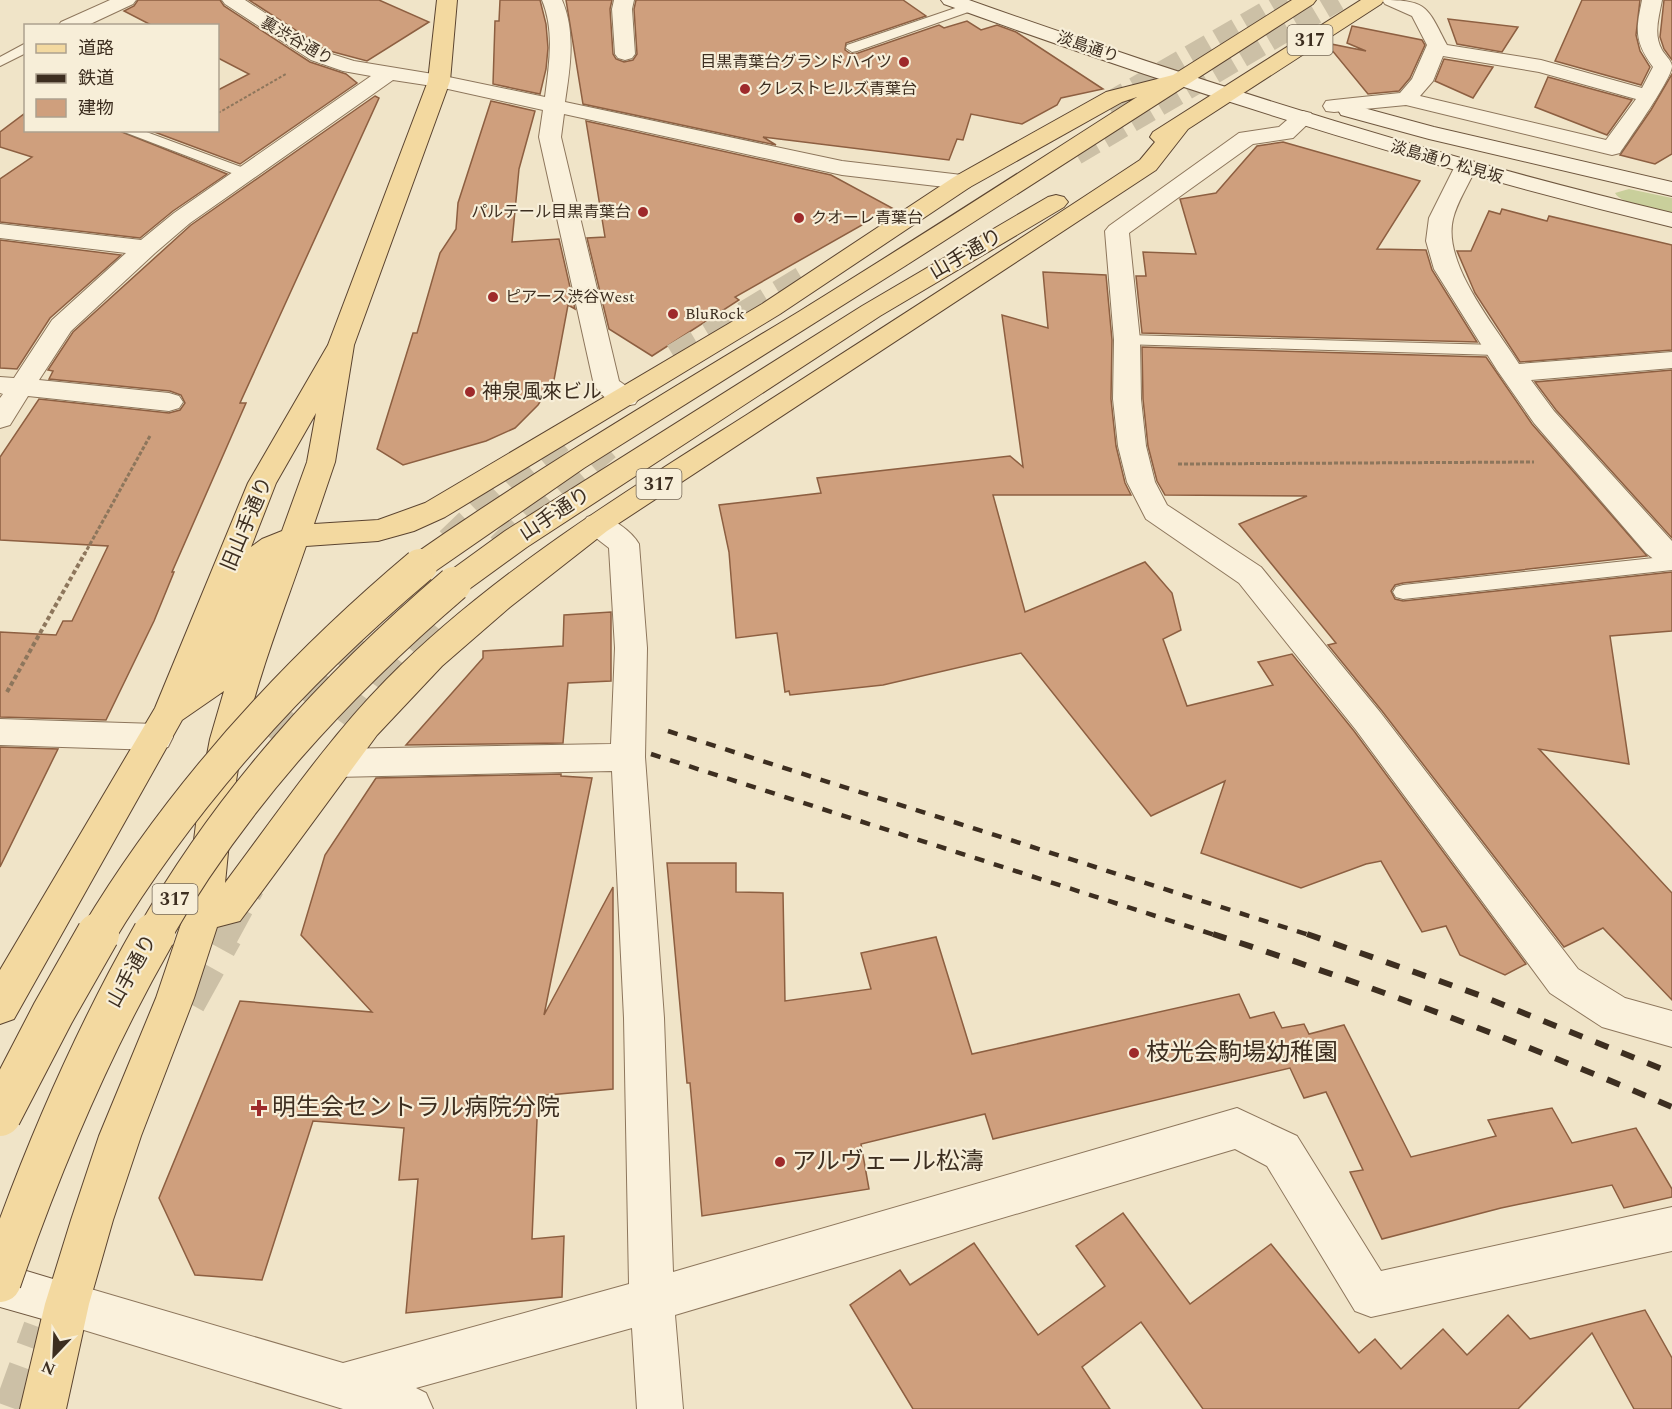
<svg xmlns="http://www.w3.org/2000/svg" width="1672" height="1409" viewBox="0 0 1672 1409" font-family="Spectral,'Noto Sans JP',serif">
<rect width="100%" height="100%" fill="#f0e4c8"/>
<!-- green -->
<path fill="#c9cf9b" d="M1629 189 1672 198V213C1658 210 1622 205 1615 193Z"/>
<!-- building -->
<g fill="#cf9f7d" stroke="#8d5f41" stroke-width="1.5">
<path d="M138 0H220L224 6 310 62 346 74 357 83 240 164 149 130H218V90L249 74 218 58V26H153L124 11 134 6Z"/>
<path d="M249 0H379L429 22 367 61 326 50Z"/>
<path d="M500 0H540L546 24 548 48 546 69 540 94 493 84 495 21H499Z"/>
<path d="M566 0H612L610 9 613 54 616 59 624 62 633 60 637 54 634 9 636 0H903L926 16 846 43 845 50 851 54 858 53 939 25 944 28 967 21 981 30 997 25 1016 32 1103 89 1061 98 1057 105 1022 124 971 114 963 140 957 139 949 160 763 137 776 145 583 104Z"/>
<path d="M1582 0H1640L1636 35 1640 51 1650 67 1641 85 1555 61Z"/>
<path d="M1664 0H1672V60L1664 49 1660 37Z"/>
<path d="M1448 19 1518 27 1502 52 1457 44Z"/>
<path d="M1352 26 1422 40 1425 45 1410 78 1399 91 1368 94 1326 43 1366 51 1347 43Z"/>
<path d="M1444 59 1493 67 1473 98 1435 81Z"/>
<path d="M1672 74V154L1655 164 1620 155 1651 110Z"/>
<path d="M1548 77 1632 100 1607 135 1535 107Z"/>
<path d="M375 96 379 98 240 403H246L172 572H174L154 621 106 720 0 717V632L56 635 63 621H72L108 546 0 540V457L39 399 169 413 180 410 185 403 181 395 170 391 49 379 53 371 48 370 73 332 191 225Z"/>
<path d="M491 101 535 111 519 169 512 242 559 239 575 309 568 305 554 380 538 405 515 428 486 441 403 465 377 449 413 333H417L440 253 456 229 458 203Z"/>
<path d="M24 114 26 130H117L227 174 173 211 140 238 0 222V179L32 157 0 147V132Z"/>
<path d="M586 121 831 175 892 208 735 297 739 300 652 356 609 329 587 238 605 237Z"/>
<path d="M1283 142 1420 181 1377 249 1426 250 1432 270 1477 342 1142 333 1136 276H1146L1143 252 1196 254 1180 199 1216 193 1257 146Z"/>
<path d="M1502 209 1547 221 1549 216 1672 245V350L1520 362 1475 293 1457 251H1471L1489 211 1500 214Z"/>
<path d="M0 240 121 255 50 318 17 369 0 368Z"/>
<path d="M1043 272 1106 275 1112 340 1111 399 1116 446 1125 483 1131 495H993L1025 612 1145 562 1172 593 1181 630 1163 639 1187 706 1273 685 1258 662 1292 654 1354 731 1526 964 1505 975 1460 955 1446 926 1422 932 1381 861 1366 864 1301 888 1201 853 1225 781 1151 816 1021 653 883 685 790 695 789 691 785 692 777 633 736 638 729 552 719 505 821 493 817 478 1010 456 1023 467 1002 315 1048 328Z"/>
<path d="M1142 347 1486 357 1532 424 1647 556 1403 583 1395 585 1391 591 1395 599 1403 601 1672 572V631L1610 636 1629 764 1539 749 1672 893V1000L1603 928 1564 947 1382 711 1328 645 1336 643 1239 524 1307 496 1165 495 1157 481 1148 446 1143 399Z"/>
<path d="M1672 370V538L1556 410 1535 382Z"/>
<path d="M611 612V681L568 683 563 743 406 745 483 658V651L563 646 564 615Z"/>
<path d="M0 747 58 749 0 867Z"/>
<path d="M561 774V776L592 778 544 1015 613 887V1089L538 1096 532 1239 564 1236 562 1297 406 1313 418 1179 399 1180 404 1128 313 1121 262 1280 195 1275 159 1198 240 1001 372 1012 301 935 325 855 376 778Z"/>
<path d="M667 863H736V892L783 893 785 1001 871 989 861 953 936 937 972 1054 1239 994 1250 1018 1274 1012 1282 1028 1304 1024 1309 1034 1344 1025 1411 1157 1496 1136 1488 1120 1552 1108 1572 1143 1636 1128 1672 1189V1197L1624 1208 1612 1185 1501 1208 1382 1239 1350 1172 1363 1170 1326 1092 1304 1098 1290 1068 993 1139 985 1114 861 1144 869 1189 702 1216 690 1083H687Z"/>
<path d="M1123 1213 1190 1304 1271 1244 1359 1353 1375 1339 1401 1369 1443 1329 1467 1355 1508 1315 1530 1339 1645 1310 1672 1358V1409H1634L1592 1333 1518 1409H1203L1141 1322 1082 1367 1110 1409H913L850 1305 900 1270 910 1285 974 1243 1038 1335 1105 1286 1076 1246Z"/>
</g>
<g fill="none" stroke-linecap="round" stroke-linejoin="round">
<!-- highway-tunnel-far3 -->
<g stroke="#ccc0a6" stroke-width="22" stroke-dasharray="22 10" stroke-linecap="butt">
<path d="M1107 104 1287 0"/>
<path d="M1076 154 1338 0"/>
</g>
<!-- highway-tunnel-far2 -->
<g stroke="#ccc0a6" stroke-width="27" stroke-dasharray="27 14" stroke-linecap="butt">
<path d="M674 357 807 277"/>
<path d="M449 541 513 480 562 438"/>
<path d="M500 547 558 489 607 447"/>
</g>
<!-- highway-tunnel-far1 -->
<g stroke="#ccc0a6" stroke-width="34" stroke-dasharray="34 16" stroke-linecap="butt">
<path d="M349 728 400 659 441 611"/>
<path d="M275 742 365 631"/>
<path d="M221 936 248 886"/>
</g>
<!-- highway-tunnel -->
<g stroke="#ccc0a6" stroke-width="42" stroke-dasharray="42 21" stroke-linecap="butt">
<path d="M185 1001 222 934"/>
<path d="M15 1409 44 1329"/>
</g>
<defs>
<g id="lane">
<path d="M970 3 976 7 974 10 857 51 852 52 846 48 847 45Z"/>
<path d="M26 43V53L0 66V57Z"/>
<path d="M119 130H141L252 171 254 174 252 177H242Z"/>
<path d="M1127 335 1497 345 1503 346 1505 350 1503 354 1497 355 1121 344 1119 340 1121 336Z"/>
<path d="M1672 556V570L1403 599 1396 597 1393 592 1396 587 1403 585Z"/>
</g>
<g id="street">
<path d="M110 0H136L133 4 86 26H58L61 22Z"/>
<path d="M222 0H245L325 52 354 61 439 75 545 97C549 65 555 31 542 0H562C576 32 570 68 565 102L842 161 962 175 970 177 973 182 970 187 962 189 842 175 564 114 561 137 619 381 635 392 639 398 635 404C618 409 603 399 594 385L539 137 543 110 439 87 393 80 190 223 155 253 71 331 39 380 169 393 179 396 183 402 179 408 169 411 28 396 10 425 0 428V398L3 394 0 393V377L14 378 52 320 126 253 0 238V224L141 240 174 213 371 76 343 71 311 60 225 4Z"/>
<path d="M614 0H634L632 9 635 54 632 58 625 60 618 58 615 54 612 9Z"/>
<path d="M1382 0C1428 0 1427 7 1447 45L1541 60 1642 88 1653 67C1634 41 1636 30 1642 0H1662C1659 17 1653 34 1662 50 1665 55 1671 60 1672 66 1672 79 1629 139 1620 153L1612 155 1406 105 1334 112 1326 111 1323 106 1326 101 1334 100 1400 93 1412 79 1427 45 1412 16 1385 4ZM1443 56 1539 72 1636 99 1606 140 1420 96 1433 81Z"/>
<path d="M1303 111 1311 113 1314 118 1293 138 1253 144 1129 233 1140 340 1141 399 1146 446 1155 482 1167 505 1261 567 1380 712 1578 969 1625 998 1672 1011V1047L1602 1027 1550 993 1356 730 1239 583 1146 519 1127 482 1118 446 1113 399 1114 340 1105 231 1109 226 1239 133 1279 127 1295 113Z"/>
<path d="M1465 161 1473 163 1476 168C1469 184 1457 202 1453 219 1442 264 1496 327 1519 364L1672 352V368L1531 380 1554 411 1672 541V568L1661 565 1646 553 1534 423 1497 370 1434 269 1426 241 1429 218 1454 168 1457 163Z"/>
<path d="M597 514C612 518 631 530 639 544L647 648 645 757 664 1018 673 1272 1237 1108 1297 1136 1381 1271 1672 1207V1251L1371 1317 1355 1311 1267 1166 1235 1149 675 1315 683 1409H637L632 1328 416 1388 426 1393 433 1409H343L51 1320 45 1304 51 1288 67 1282 343 1363 629 1284 624 1018 612 771 335 777 323 773 318 763 323 753 335 749 611 744 615 648 609 548 587 531 582 524 587 517Z"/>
<path d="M0 719 156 724 168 727 173 737 168 747 156 750 0 745Z"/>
</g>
<g id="secondary">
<path d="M941 0H969C1200 82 1433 156 1672 213V227C1425 167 1183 91 944 4Z"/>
<path d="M1349 104 1434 127 1672 182V196L1429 139 1341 115 1338 110 1341 105Z"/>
<path d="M0 1263 83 1288 89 1304 83 1320 67 1326 0 1307Z"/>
</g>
<g id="primary">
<path d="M437 0H457L450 81 354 345 335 462 314 524 378 520 425 503 762 304 954 177 1106 92 1173 75 1292 0H1316L1313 4 905 266 584 468 431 574 420 577 409 574 405 566 409 558C536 469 668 391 800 311 913 241 1025 169 1137 97L1122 102 970 187 780 314 445 517 414 531 378 541 306 546C284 610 259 673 244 738 233 786 230 835 225 883 276 815 326 741 386 680 492 573 622 494 748 414 879 330 1010 246 1140 160L1155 142 1150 137 1153 132 1361 0H1384L1381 4 1188 129 1156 170 607 531 510 607 442 666 377 735 240 921 217 927 194 998 141 1136 113 1220 89 1304 66 1409H20L45 1304 71 1220 99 1136 156 998 185 912 200 792 210 739 224 691 182 720 14 1019 0 1024V970L155 708 248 483 328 345 428 81ZM316 413 307 462 282 531 262 539 251 547 276 483Z"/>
<path d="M1056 195 1064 197 1068 202 1064 207 880 316 527 547 465 592 454 595 443 592 439 584 443 576 505 531 862 306 1048 197Z"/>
</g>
</defs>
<!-- lane casing -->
<use href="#lane" stroke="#8d765c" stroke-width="2"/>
<!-- street casing -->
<use href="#street" stroke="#8d765c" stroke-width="2"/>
<!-- secondary casing -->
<use href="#secondary" stroke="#6f573f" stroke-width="2"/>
<!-- primary casing -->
<use href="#primary" stroke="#5b4430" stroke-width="2"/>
<!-- path-far2 -->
<path stroke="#8d765c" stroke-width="2" stroke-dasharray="3 2" stroke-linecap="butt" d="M218 113 286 74"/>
<!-- path-far1 -->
<g stroke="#8d765c" stroke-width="3" stroke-dasharray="4 2" stroke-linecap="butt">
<path d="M1178 464 1534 462"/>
<path d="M84 555 150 436"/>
</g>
<!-- path -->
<path stroke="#8d765c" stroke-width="4" stroke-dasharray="4.5 3" stroke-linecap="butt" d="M7 692 85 553"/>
<!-- lane -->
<use href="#lane" fill="#faf1dc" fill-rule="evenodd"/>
<!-- street -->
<use href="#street" fill="#faf1dc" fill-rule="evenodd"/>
<!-- secondary -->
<use href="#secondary" fill="#faf1dc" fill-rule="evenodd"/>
<!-- primary -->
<use href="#primary" fill="#f3d9a0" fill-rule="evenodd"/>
<!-- rail-far1 -->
<g stroke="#3d2e20" stroke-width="4.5" stroke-dasharray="10 10" stroke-linecap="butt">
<path d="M668 731 1312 936"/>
<path d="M651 754 1218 936"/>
</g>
<!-- rail -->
<g stroke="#3d2e20" stroke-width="6" stroke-dasharray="14 14" stroke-linecap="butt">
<path d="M1213 934C1369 985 1522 1042 1672 1107"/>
<path d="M1307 934 1479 995 1672 1073"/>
</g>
<defs>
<g id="primary-bridge-far1">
<path d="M97 936C183 793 293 673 420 566"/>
<path d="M153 936C232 798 334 687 454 584"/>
</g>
<g id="primary-bridge">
<path d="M0 1115 53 1013 98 934"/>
<path d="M0 1281C42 1159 90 1046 154 934"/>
</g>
</defs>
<!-- primary-bridge-far1 casing -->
<use href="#primary-bridge-far1" stroke="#5b4430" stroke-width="36" stroke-linecap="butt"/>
<!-- primary-bridge casing -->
<use href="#primary-bridge" stroke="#5b4430" stroke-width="44" stroke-linecap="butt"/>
<!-- primary-bridge-far1 -->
<use href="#primary-bridge-far1" stroke="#f3d9a0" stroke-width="34"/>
<!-- primary-bridge -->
<use href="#primary-bridge" stroke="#f3d9a0" stroke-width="42"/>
</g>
<!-- markers -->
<g fill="#9e2a2b" stroke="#f7eed8" stroke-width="2">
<circle cx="904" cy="62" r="6"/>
<circle cx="745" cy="89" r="6"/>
<circle cx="643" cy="212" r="6"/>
<circle cx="799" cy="218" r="6"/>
<circle cx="493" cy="297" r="6"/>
<circle cx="673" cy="314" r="6"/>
<circle cx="470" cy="392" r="6"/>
<circle cx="1134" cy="1053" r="6"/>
<path d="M256 1099h6v6h6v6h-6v6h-6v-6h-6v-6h6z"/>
<circle cx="780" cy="1162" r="6"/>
</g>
<g text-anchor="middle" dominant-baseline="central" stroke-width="4.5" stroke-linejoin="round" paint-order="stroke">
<!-- far-street labels -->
<g font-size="16" fill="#3d2e20" stroke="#f7eed8">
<text transform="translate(297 41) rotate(30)">裏渋谷通り</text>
<text transform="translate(1088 47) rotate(19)">淡島通り</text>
<text transform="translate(1447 162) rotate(16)">淡島通り 松見坂</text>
</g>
<!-- far-poi labels -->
<g font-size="16" fill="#3d2e20" stroke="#f7eed8" text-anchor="start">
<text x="892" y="62" text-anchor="end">目黒青葉台グランドハイツ</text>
<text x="757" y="89">クレストヒルズ青葉台</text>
<text x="631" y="212" text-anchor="end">パルテール目黒青葉台</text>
<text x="811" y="218">クオーレ青葉台</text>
<text x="505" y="297">ピアース渋谷West</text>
<text x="685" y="314">BluRock</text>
</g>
<!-- shield labels -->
<g fill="#f7eed8" stroke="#756857" stroke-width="1.5">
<rect x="1287.5" y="25" width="45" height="30" rx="4.5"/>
<rect x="636.5" y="469" width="45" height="30" rx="4.5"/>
<rect x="152.5" y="884" width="45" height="30" rx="4.5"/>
</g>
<g font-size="18" font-weight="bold" fill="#3d2e20">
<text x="1310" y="40">317</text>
<text x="659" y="484">317</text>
<text x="175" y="899">317</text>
</g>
<!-- street labels -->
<g font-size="20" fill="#3d2e20" stroke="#f7eed8">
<text transform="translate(966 254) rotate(-30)">山手通り</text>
<text transform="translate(555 514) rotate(-33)">山手通り</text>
<text transform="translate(247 524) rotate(-67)">旧山手通り</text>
<text transform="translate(132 971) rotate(-61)">山手通り</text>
</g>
<!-- poi labels -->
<g font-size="20" fill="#3d2e20" stroke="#f7eed8" text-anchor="start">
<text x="482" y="392">神泉風來ビル</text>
</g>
<!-- near-poi labels -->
<g font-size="24" fill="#3d2e20" stroke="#f7eed8" text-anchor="start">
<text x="1146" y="1053">枝光会駒場幼稚園</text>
<text x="272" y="1108">明生会セントラル病院分院</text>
<text x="792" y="1162">アルヴェール松濤</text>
</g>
</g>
<!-- legend -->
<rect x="24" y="24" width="195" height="108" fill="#f7eed8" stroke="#ada18e" stroke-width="1.5"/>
<rect x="36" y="44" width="30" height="9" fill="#f3d9a0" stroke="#ada18e" stroke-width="1.5"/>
<text x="78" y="54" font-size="18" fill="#3d2e20">道路</text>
<rect x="36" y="74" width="30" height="9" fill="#3d2e20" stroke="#ada18e" stroke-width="1.5"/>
<text x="78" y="84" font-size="18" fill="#3d2e20">鉄道</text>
<rect x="36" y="99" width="30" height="18" fill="#cf9f7d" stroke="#ada18e" stroke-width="1.5"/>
<text x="78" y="114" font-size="18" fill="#3d2e20">建物</text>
<!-- north arrow -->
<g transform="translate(54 1355) rotate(203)" stroke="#f7eed8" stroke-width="4.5" paint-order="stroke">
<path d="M0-4.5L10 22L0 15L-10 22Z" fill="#3d2e20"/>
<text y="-9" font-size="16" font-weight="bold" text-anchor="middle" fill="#3d2e20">N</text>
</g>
</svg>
